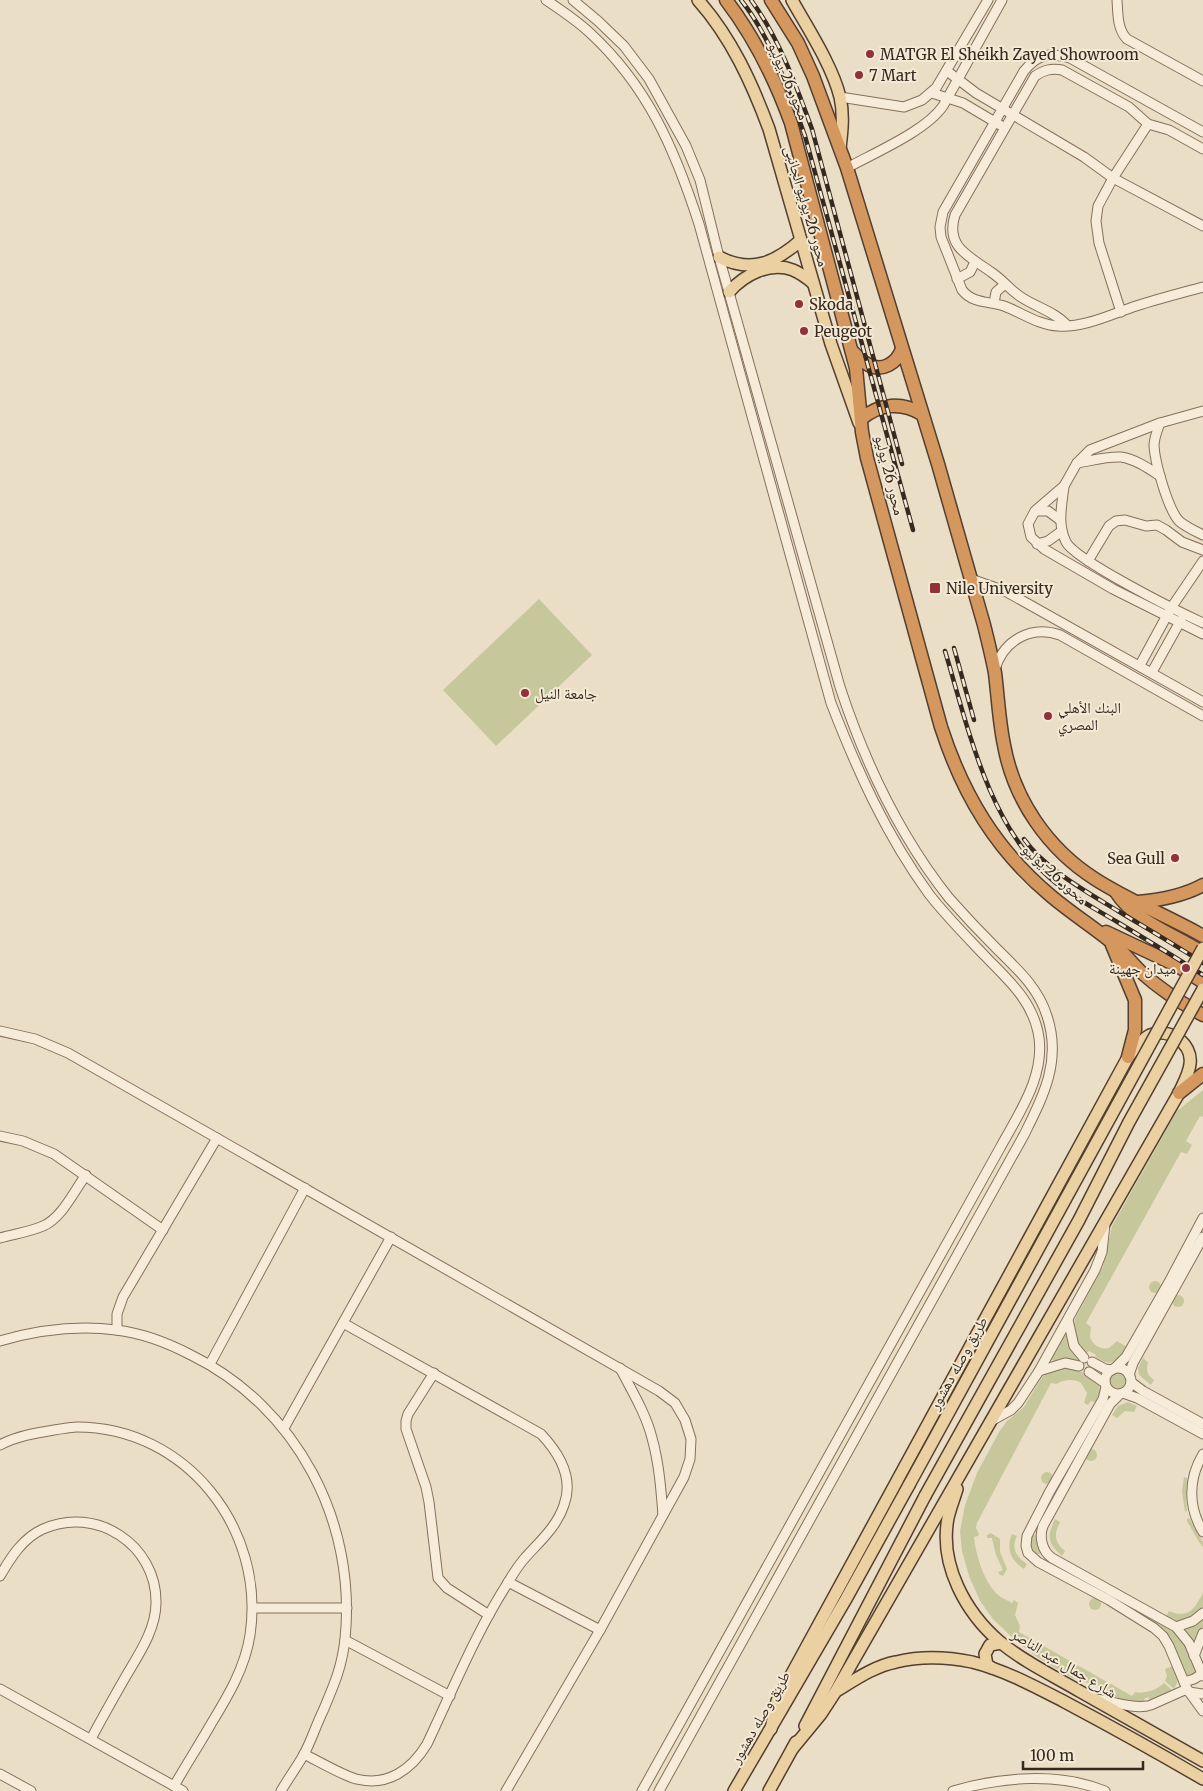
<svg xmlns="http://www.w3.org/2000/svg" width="1203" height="1791" viewBox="0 0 1203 1791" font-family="Merriweather,'Noto Naskh Arabic',serif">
<rect width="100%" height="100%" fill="#ebdec6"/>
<!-- green -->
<g fill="#c6c89b">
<path d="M539 599 592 655 496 746 443 690Z"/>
<path d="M1203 1090V1117L1200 1116 1186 1141 1192 1145 1187 1154 1181 1152 1086 1323 1091 1327 1090 1337C1093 1345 1100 1350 1109 1348L1117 1341 1127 1347C1116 1362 1113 1368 1095 1357L1096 1355 1089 1351 1087 1353C1077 1344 1072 1333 1075 1319L1103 1266 1112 1226 1177 1111Z"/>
<circle cx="1155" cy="1287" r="6"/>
<circle cx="1178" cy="1301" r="6"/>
<path d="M1067 1334 1070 1344 1083 1359 1081 1363 1067 1359 1054 1361 1051 1359 1065 1335Z"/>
<path d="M1143 1358 1148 1362C1146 1370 1147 1375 1154 1380L1151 1385 1139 1375 1138 1368Z"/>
<path d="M1067 1366 1077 1369 1098 1383C1102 1390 1099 1396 1095 1402L1091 1401 1088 1405 1084 1403 1087 1393 1081 1383C1072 1378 1065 1380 1056 1384L1051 1383 977 1523 976 1528 979 1534 978 1536 974 1537C976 1556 983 1578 995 1592 999 1597 1007 1600 1012 1603L1014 1600 1018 1603 1015 1615 1020 1626 1019 1632 1132 1696 1135 1692C1145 1694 1157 1690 1164 1683L1172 1690 1150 1702 1148 1697 1144 1699 1146 1704 1125 1702 1098 1686 1072 1678 1037 1657 1017 1642 993 1619 980 1601 969 1576 962 1551 960 1531 965 1505 977 1473 999 1432 1007 1421 1024 1407 1042 1377 1047 1373Z"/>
<circle cx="1117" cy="1381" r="9"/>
<path d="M1128 1402 1137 1406 1134 1412 1125 1411 1117 1418 1112 1415 1118 1406Z"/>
<circle cx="1091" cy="1455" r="6"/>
<circle cx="1047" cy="1478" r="6"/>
<path d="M1184 1477 1187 1478 1186 1500 1187 1511 1185 1512 1182 1491Z"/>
<path d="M1189 1518 1203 1542V1547L1199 1542 1187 1521V1519Z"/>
<path d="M1055 1519 1060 1522C1054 1534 1054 1542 1065 1551L1062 1556C1047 1543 1047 1537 1055 1519Z"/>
<path d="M991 1533 1000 1539V1552L1007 1569 1003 1576 1000 1575 998 1572 1003 1570 996 1555 992 1538H987V1535Z"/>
<path d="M1012 1534 1017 1536C1011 1548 1016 1557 1027 1564L1024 1569C1010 1560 1006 1548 1012 1534Z"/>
<path d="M1035 1535 1038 1537 1042 1552 1040 1554H1036L1030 1548V1537Z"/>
<path d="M1203 1593V1607C1195 1622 1180 1624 1165 1618L1169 1611C1189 1619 1194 1609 1203 1593Z"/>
<circle cx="1095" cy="1604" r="6"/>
<path d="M1138 1611 1181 1636 1196 1668V1674L1191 1676 1187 1675 1169 1637 1157 1625 1137 1613Z"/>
<path d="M1203 1620V1626L1194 1642 1185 1630Z"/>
<path d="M1175 1665 1179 1679 1174 1689 1165 1681 1167 1676 1165 1669Z"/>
</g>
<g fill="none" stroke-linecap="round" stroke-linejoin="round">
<defs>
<g id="minor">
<path d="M546 0C561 10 576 20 589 32 648 86 675 150 699 224L831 703C857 770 886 835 929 894 946 916 966 936 985 956 1007 979 1031 999 1038 1032 1047 1074 1019 1113 1000 1148L642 1791"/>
<path d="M573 0 598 21 624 46 649 79 686 146 700 180 719 257 840 687C865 763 899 835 949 898 964 915 980 932 996 948 1017 969 1038 987 1047 1016 1062 1061 1043 1097 1024 1135L659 1791"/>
<path d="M1117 0C1118 13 1117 29 1127 39L1203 81"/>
<path d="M947 71 976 93 1084 157 1113 178 1203 226"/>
<path d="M932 93 963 103 1000 125"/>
<path d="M840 97 904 107 922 100 936 88 988 0"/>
<path d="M1203 132 1070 58C1049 52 1038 54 1024 71L943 212 940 227 941 237 962 290C973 304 989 301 1004 306 1022 313 1039 325 1058 326 1084 328 1112 314 1136 306 1158 299 1181 293 1203 287"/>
<path d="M847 168C874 153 926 131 943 106L1002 0"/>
<path d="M957 279 970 272 975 262"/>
<path d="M994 303 996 292 1005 284"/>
<path d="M1121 312 1099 243 1096 221 1098 206 1113 178 1148 124"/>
<path d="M1067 325C1055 312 1036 307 1021 297 1010 290 1002 279 991 272 969 256 945 247 955 215L1035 76C1044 70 1051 68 1062 70L1129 107 1148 124 1169 130 1203 149"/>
<path d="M1203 411 1160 423 1090 450 1077 463 1064 486 1035 511 1028 524 1031 537 1044 549 1113 589 1203 634"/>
<path d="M1160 423C1157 431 1154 438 1154 446 1155 463 1168 509 1179 521 1186 527 1195 531 1203 535"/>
<path d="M1077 463C1091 461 1106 456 1121 457 1135 459 1148 468 1160 476"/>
<path d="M1064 486C1062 505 1057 524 1066 542 1075 560 1179 612 1203 623"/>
<path d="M1036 511H1048L1060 520"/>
<path d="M1037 544 1048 541 1062 531"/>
<path d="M1088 561 1109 526 1116 521 1125 520 1146 526 1157 525 1166 530 1182 542 1203 550"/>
<path d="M971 579 1005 591 1203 702"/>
<path d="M1140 665 1171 608 1203 561"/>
<path d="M995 669C1004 640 1031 625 1060 635L1203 716"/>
<path d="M1152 672 1181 620"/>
<path d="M0 1031 35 1039 68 1053 659 1391 675 1403 685 1420 691 1439 690 1459 684 1477 600 1630 506 1791"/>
<path d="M0 1136 23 1141 54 1154 163 1230"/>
<path d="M0 1238C14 1234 29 1232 43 1226 62 1218 74 1191 86 1175"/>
<path d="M1068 1320 1074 1346 1084 1358"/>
<path d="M117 1330V1314L123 1297 217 1138"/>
<path d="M0 1341C38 1330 76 1325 116 1330 142 1333 168 1343 191 1355 297 1407 357 1522 345 1639 342 1667 334 1685 323 1711 316 1725 311 1742 303 1756 296 1768 288 1779 281 1791"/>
<path d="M1092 1362 1105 1369 1112 1370"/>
<path d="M210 1364 305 1188"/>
<circle cx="1118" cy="1381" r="13"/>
<path d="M620 1368C632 1391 646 1414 652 1438 659 1463 661 1489 663 1515"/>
<path d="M1115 1368 1126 1357 1169 1282 1203 1218"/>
<path d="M1039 1371 1065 1363 1079 1366"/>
<path d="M1089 1372 1105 1383"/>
<path d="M434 1373 408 1414 406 1421V1429L426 1487 429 1502 438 1578 447 1588 489 1615"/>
<path d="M1129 1375 1133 1363 1203 1237"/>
<path d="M1131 1382 1143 1391 1203 1424"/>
<path d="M1106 1387 1103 1399 1050 1491 1027 1536 1026 1546 1028 1553 1038 1562 1109 1600 1154 1628 1163 1636 1169 1646 1187 1689 1203 1711"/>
<path d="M1123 1393 1137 1398 1203 1434"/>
<path d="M1119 1395 1110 1404 1043 1526C1039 1537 1042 1551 1052 1558L1176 1627 1189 1643 1203 1676"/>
<path d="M991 1421 1011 1410 1018 1403 1039 1371 1095 1270 1102 1252 1105 1224"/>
<path d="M284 1428 391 1237"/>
<path d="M0 1445C17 1436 36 1433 54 1430 62 1429 70 1427 77 1427 186 1427 266 1529 250 1635 245 1668 228 1696 211 1724 199 1745 186 1765 174 1786"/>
<path d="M1203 1454C1188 1479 1188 1507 1203 1532"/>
<path d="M0 1576C11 1557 23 1538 43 1529 96 1505 157 1545 156 1603 156 1629 139 1654 126 1676 114 1697 102 1718 91 1739"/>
<path d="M508 1582 600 1630"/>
<path d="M253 1608H347"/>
<path d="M1176 1627 1193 1621 1203 1613"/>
<path d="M345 1640 450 1696"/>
<path d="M1194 1656 1203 1633"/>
<path d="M1184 1682 1194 1679 1202 1674"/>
<path d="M0 1689 183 1791"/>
<path d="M1189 1692 1203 1694"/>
<path d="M1096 1699C1113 1701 1131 1709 1147 1706"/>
<path d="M1151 1705 1187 1689"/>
<path d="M304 1754C318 1761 342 1775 356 1779 388 1787 412 1769 427 1744 453 1689 476 1632 509 1581 513 1574 518 1566 524 1559 538 1543 557 1527 564 1505 574 1478 559 1453 541 1434L343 1323"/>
<path d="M0 1774 31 1791"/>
<path d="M953 1791C1001 1777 1058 1772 1105 1791"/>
</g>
<g id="major">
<path d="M698 0C731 37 752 83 769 129L831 344 859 423"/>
<path d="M792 0C808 29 832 65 840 97 844 114 842 132 840 148"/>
<path d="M719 257C752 274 776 262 801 240"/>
<path d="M729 292C744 275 770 261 793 270 800 273 807 278 813 283"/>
<path d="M957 1489C954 1499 950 1509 948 1518 939 1565 966 1613 1000 1642 1024 1662 1054 1676 1081 1692 1121 1715 1162 1738 1203 1761"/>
<path d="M992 1668 987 1665 985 1654 990 1645 1001 1643"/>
<path d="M838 1690C856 1679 875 1666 896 1662 921 1656 947 1657 972 1662 1004 1670 1034 1686 1063 1701 1110 1726 1157 1752 1203 1779"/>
<path d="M805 1726 925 1496"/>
<path d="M771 1729 777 1701 1128 1057C1134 1050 1142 1039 1150 1035 1168 1027 1193 1043 1190 1064 1189 1074 1183 1084 1179 1093L836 1691 821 1714 793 1748"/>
<path d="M734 1791 846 1599 909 1485"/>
<path d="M769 1791 796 1742"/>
</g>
<g id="highway">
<path d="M726 0C755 38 775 79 791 123L856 368 862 432 867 458 941 727C963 795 996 850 1051 896 1070 912 1090 925 1109 940 1121 949 1130 961 1141 972 1160 989 1181 1003 1203 1015"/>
<path d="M771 0 798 43 813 76 847 168 938 464 984 625C988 641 992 657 995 673 998 697 999 721 1004 745 1014 800 1048 849 1095 879 1129 901 1168 916 1203 936"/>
<path d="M852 351C856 355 861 361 867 364 882 373 897 363 902 349"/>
<path d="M861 419C880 403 902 402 922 414"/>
<path d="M1116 892C1135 922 1174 934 1203 953"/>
<path d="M1138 902C1161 900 1183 896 1203 885"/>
<path d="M1106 932 1176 965 1203 982"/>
<path d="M1112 945 1135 1000V1030L1128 1057"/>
<path d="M1179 1093 1203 1074"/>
</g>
</defs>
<!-- minor casing -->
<use href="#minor" stroke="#85705d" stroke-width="11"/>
<!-- major casing -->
<use href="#major" stroke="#533f31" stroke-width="14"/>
<!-- highway casing -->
<use href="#highway" stroke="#533f31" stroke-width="15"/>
<!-- minor -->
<use href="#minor" stroke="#f6ecd9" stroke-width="9"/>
<!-- major -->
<use href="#major" stroke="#ebd0a1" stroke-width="11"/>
<!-- highway -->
<use href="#highway" stroke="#d4985e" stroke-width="12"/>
<defs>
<g id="rail">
<path d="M741 0C772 39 788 89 805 136L913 530"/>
<path d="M751 0C779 38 796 85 812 129L902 464"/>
<path d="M954 648 974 720"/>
<path d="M945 651C968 727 988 824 1050 878 1070 896 1096 909 1119 923 1147 940 1175 957 1203 975"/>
<path d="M1024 839C1045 869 1087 892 1118 911 1146 928 1175 945 1203 963"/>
</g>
</defs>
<!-- rail casing -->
<use href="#rail" stroke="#362920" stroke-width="4.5"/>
<!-- rail -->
<use href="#rail" stroke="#f3e9d5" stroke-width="2.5" stroke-dasharray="8" stroke-linecap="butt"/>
<defs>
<g id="major-bridge">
<path d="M909 1485 1203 948"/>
<path d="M925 1496 1079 1220 1129 1122 1203 989"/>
</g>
</defs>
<!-- major-bridge casing -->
<use href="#major-bridge" stroke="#533f31" stroke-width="14" stroke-linecap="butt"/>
<!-- major-bridge -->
<use href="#major-bridge" stroke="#ebd0a1" stroke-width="11"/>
</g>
<!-- markers -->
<g fill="#903238" stroke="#f3e9d5" stroke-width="2">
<circle cx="870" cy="54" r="5"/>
<circle cx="859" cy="75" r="5"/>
<circle cx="799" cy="304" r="5"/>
<circle cx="804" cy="331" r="5"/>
<rect x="929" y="582" width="12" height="12" rx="2.5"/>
<circle cx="525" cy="693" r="5"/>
<circle cx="1048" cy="716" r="5"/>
<circle cx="1175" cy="858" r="5"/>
<circle cx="1186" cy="968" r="5"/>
</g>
<g text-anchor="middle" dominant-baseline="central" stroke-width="4" stroke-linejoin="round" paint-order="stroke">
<!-- poi labels -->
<g font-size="15" fill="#362920" stroke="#f3e9d5" text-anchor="start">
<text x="880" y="54">MATGR El Sheikh Zayed Showroom</text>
<text x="869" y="75">7 Mart</text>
<text x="809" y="304">Skoda</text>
<text x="814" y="331">Peugeot</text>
<text x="946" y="588">Nile University</text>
<text x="535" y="693">جامعة النيل</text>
<text x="1058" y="707">البنك الأهلي<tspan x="1058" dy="17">المصري</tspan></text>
<text x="1165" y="858" text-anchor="end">Sea Gull</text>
<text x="1176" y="968" text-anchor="end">ميدان جهينة</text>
</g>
<!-- street labels -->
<g font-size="15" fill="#362920" stroke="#f3e9d5">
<text transform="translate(789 81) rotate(67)">محور 26 يوليو</text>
<text transform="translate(807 206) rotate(74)">محور 26 يوليو الجانبى</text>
<text transform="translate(890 475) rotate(76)">محور 26 يوليو</text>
<text transform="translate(1055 874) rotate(42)">محور 26 يوليو</text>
<text transform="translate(958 1363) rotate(-61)">طريق وصله دهشور</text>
<text transform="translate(1064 1663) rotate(31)">شارع جمال عبد الناصر</text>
<text transform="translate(760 1717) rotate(-60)">طريق وصله دهشور</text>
</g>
</g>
<!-- scale -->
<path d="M1023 1761v8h120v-8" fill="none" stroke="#362920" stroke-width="2.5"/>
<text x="1030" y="1761" font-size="15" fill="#362920" stroke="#f3e9d5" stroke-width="4" paint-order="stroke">100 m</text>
</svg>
